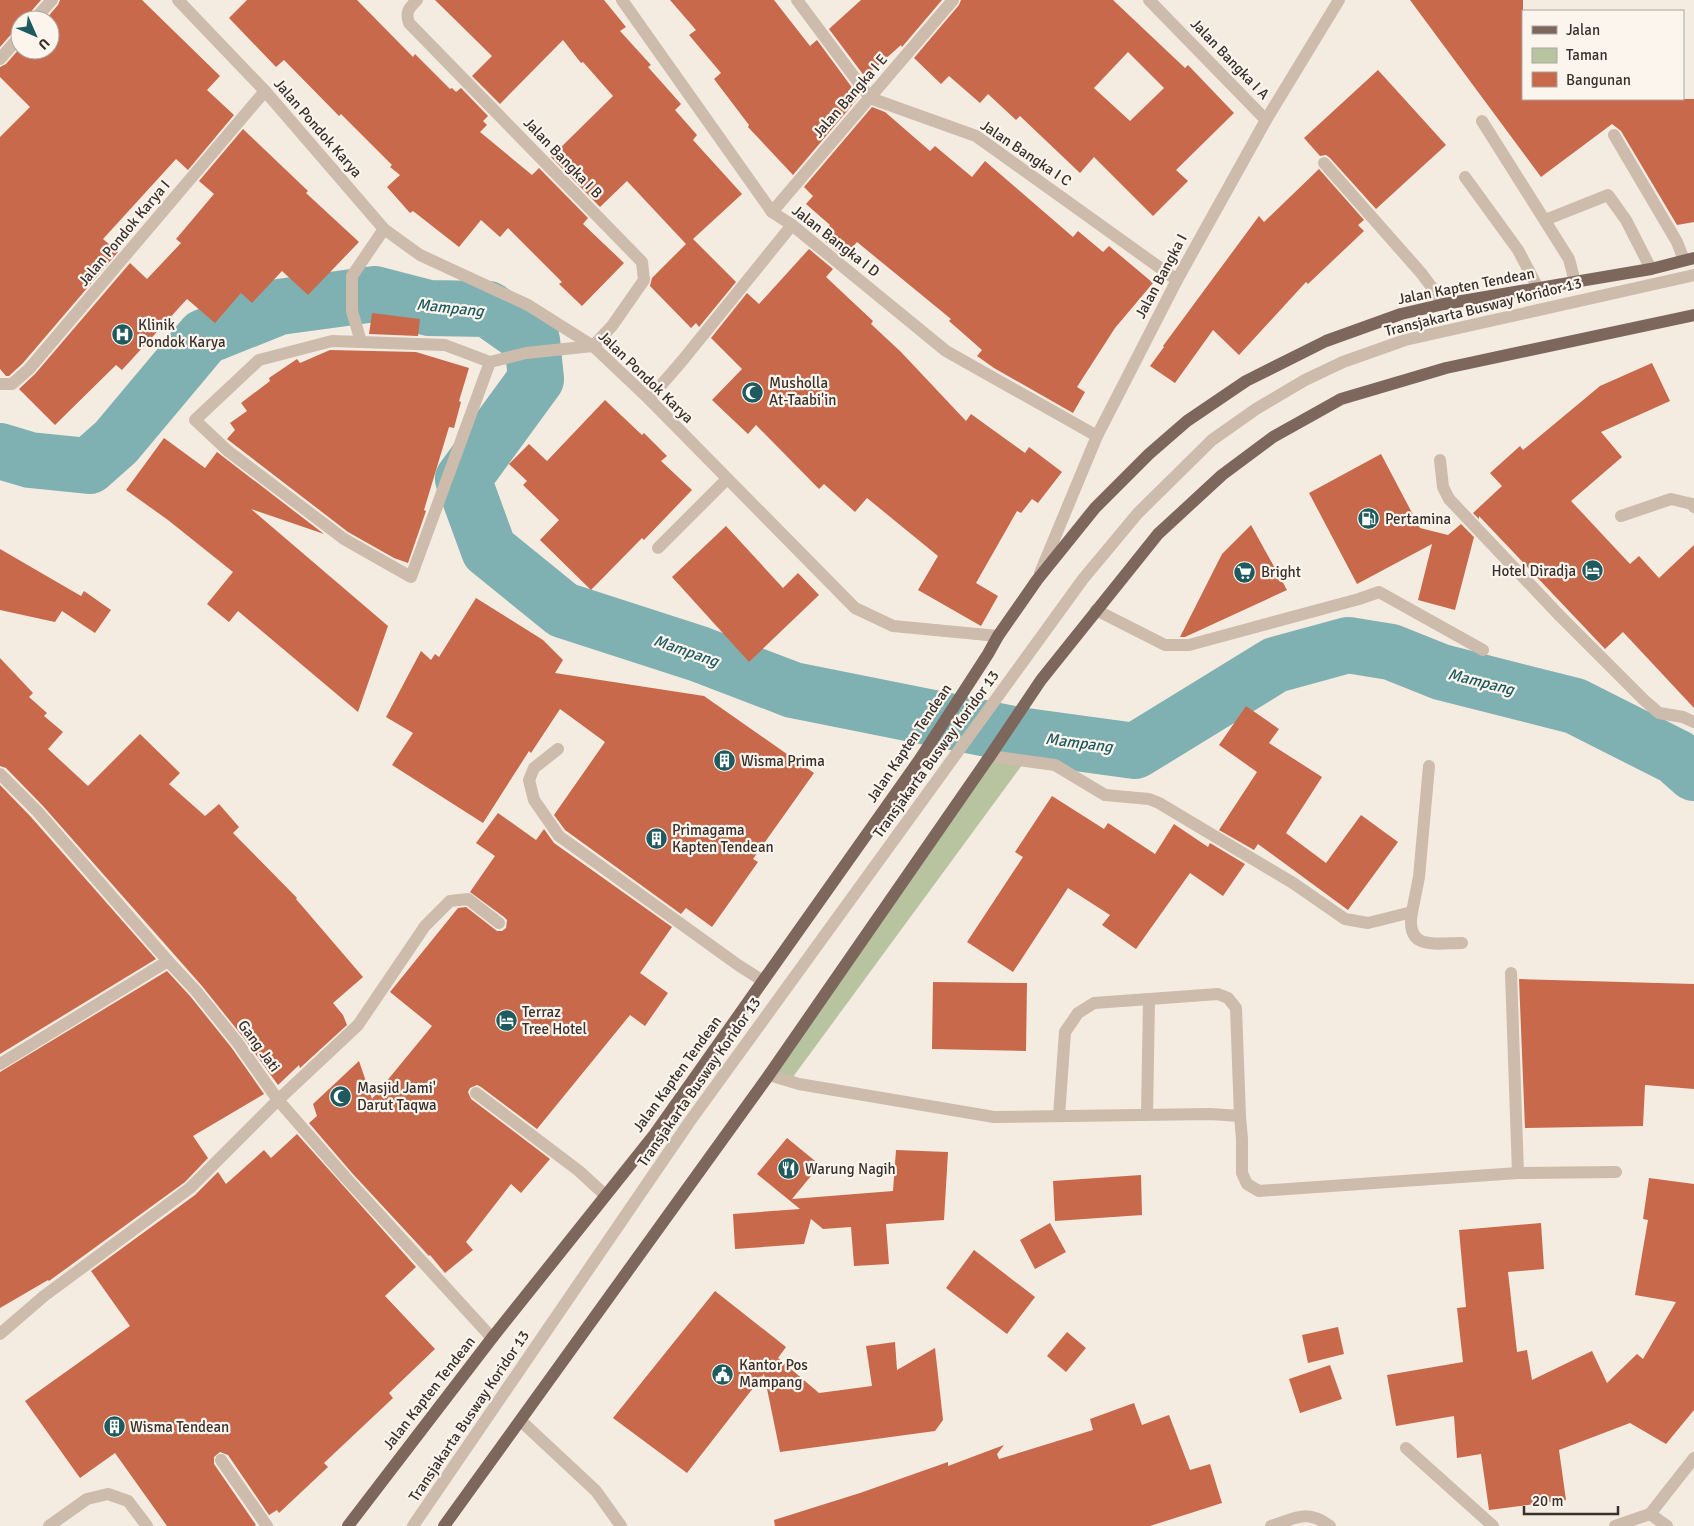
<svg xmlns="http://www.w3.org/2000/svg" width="1694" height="1526" viewBox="0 0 1694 1526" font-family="Signika,sans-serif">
<rect width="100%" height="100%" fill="#f4ebe1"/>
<!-- green -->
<path fill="#b8c4a0" d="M990 756 1025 761 790 1081 769 1075Z"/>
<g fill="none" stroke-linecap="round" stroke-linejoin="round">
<!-- river -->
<path stroke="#7fb0b2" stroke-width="56" d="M0 451 30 460 89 466 116 442 204 337 279 307 375 294 429 308 488 309 532 340 536 379 463 479 489 550 563 610 699 654 793 690 1018 735 1135 751 1275 665 1348 645 1391 652 1441 672 1575 706 1676 757 1694 773"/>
</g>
<!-- building -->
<g fill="#c8694b" fill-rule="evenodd">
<path d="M0 0H41L28 15 26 20H20V28L14 31 0 47Z"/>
<path d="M60 0H142L220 76 207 90 234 115 188 170 176 159 103 239 118 252 23 363 9 376H6L0 369V137L30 107 0 77V67L6 64 20 48V50H50V20H45L58 5Z"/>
<path d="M247 0H357L413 57 415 54 450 89 452 88 456 92 461 88 488 116 483 121 487 125 480 132 532 175 539 168 588 218 583 224 624 263 582 306 559 284 562 282 508 228 500 237 481 220 459 247 413 211 410 213 387 187 400 175 390 167 392 165 341 114 339 116 284 60 276 67 229 18Z"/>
<path d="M435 0H604L626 27 620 31 651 65 648 67 681 104 675 110 697 135 693 140 742 194 693 239 736 282 699 327 696 323 691 328 650 286 652 278 686 244 627 181 600 207 551 157 613 96 583 62 581 63 563 40 500 104 472 76 492 56Z"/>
<path d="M670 0H774L810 46 817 40 859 97 793 175 748 127 749 125 714 79 721 73 689 35 696 30Z"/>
<path d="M861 0H942L902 47 901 45 865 77 829 29Z"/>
<path d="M961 0H1113L1185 68 1188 65 1234 113 1176 170 1188 181 1153 216 1094 157 1080 173 1020 116 1016 120 988 94 980 103 949 76 941 84 914 58 959 5ZM1128 52 1164 88 1130 121 1094 88Z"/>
<path d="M1410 0H1523V99H1694V222L1677 225 1621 131 1612 124 1541 177Z"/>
<path d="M1378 70 1446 145 1376 209 1330 158 1326 155 1320 156 1304 138Z"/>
<path d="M872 107 885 112 930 151 935 146 972 177 985 161 1073 237 1078 231 1103 252 1109 246 1153 283 1115 328 1077 387 1085 392 1073 413 994 368 977 356 982 350 949 321 951 319 857 242 844 257 820 237 830 225 806 204 813 196 804 187Z"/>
<path d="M243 129 308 191 306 193 359 242 308 295 282 271 252 303 241 293 215 323 187 299 122 370 116 365 55 425 19 389 35 374 130 263 147 279 181 243 176 239 214 194 199 181Z"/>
<path d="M1319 169 1364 220 1358 225 1364 231 1308 284 1306 282 1239 355 1213 330 1175 383 1150 366 1164 347 1163 346 1259 216 1264 222Z"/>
<path d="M809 249 833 269 826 277 873 321 871 324 901 352 966 421 971 414 1025 453 1029 447 1062 472 1038 503 1032 499 1021 513 1017 511 976 583 998 596 981 626 918 590 938 556 867 498 855 512 824 484 819 489 756 425 748 434 712 400 742 369 711 338 747 293 759 304Z"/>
<path d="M372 313 420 319 418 336 369 334Z"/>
<path d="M330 350 416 352 469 368 459 401 461 402 454 428 449 427 424 510 426 511 408 563 394 558 348 532 227 439 235 430 230 423 247 411 241 403 270 381 269 378 297 359 300 363Z"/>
<path d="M1652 363 1670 401 1601 432 1622 457 1571 501 1630 564 1639 556 1659 578 1694 545V708L1623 632 1605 649 1479 516V519L1473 513 1502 486 1490 473 1520 446 1523 450 1600 386Z"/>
<path d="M605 400 642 435 644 433 667 456 661 461 692 490 644 540 642 538 591 590 540 540 559 520 523 485 527 481 509 464 529 444 547 461Z"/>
<path d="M164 438 205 468 217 452 324 534 251 509 388 626 358 712 238 611 229 622 207 604 233 572 168 520 126 490Z"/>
<path d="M1381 454 1420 528 1448 535 1461 524 1474 537 1455 610 1418 600 1432 544 1357 584 1309 493Z"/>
<path d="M1251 525 1287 590 1185 637H1180L1222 554Z"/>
<path d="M726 526 783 588 798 573 819 595 749 662 672 577Z"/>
<path d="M0 549 81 596 84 591 111 610 95 633 62 611 55 622 0 610Z"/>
<path d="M476 598 543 640 563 660 555 673 704 696 814 773 753 859 758 862 712 927 686 908 681 914 565 830 554 815 605 742 560 709 531 753 529 751 483 823 392 765 413 733 386 717 421 651 431 660 435 654 439 657Z"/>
<path d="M0 658 33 693 29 697 47 713 44 716 63 732 48 749 88 786 140 734 180 773 169 784 205 816 219 804 239 827 233 833 297 898 296 899 363 977 333 1003 343 1015 347 1025 300 1068 299 1065 278 1085 243 1037 202 986 43 806 6 768 0 766Z"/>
<path d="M1246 706 1279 729 1269 743 1322 777 1286 833 1326 863 1361 815 1398 842 1348 910 1258 844 1254 850 1219 830 1257 772 1219 745Z"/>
<path d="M0 785 31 817 156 959 0 1054Z"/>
<path d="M1052 796 1104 829 1108 823 1155 854 1174 824 1208 847 1210 843 1245 864 1223 896 1190 873 1136 949 1102 925 1110 915 1068 888 1013 972 967 942 1023 857 1015 852Z"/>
<path d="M498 813 536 840 544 829 554 843 672 927 640 973 668 993 645 1026 630 1015 537 1129 481 1087 477 1085 470 1088 468 1092 471 1099 550 1159 521 1193 511 1184 466 1242 473 1250 445 1273 430 1255 429 1256 352 1173 309 1123 317 1116 313 1104 359 1061 372 1099 432 1026 390 992 458 908 466 907 497 931H502L506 928 507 920 504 917 470 892 495 856 476 843Z"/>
<path d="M167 971 190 996 231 1047 264 1094 193 1136 208 1158 185 1182 49 1281 48 1280 0 1308V1072Z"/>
<path d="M1519 979 1694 984V1089L1645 1085 1643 1126 1525 1128Z"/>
<path d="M933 982 1027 983 1026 1051 932 1049Z"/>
<path d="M297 1134 416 1267 385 1296 435 1349 389 1393 393 1398 324 1463 328 1467 279 1513 277 1510 269 1515 228 1455 220 1452 214 1457V1464L256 1525 254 1526H167L115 1453 80 1478 25 1401 130 1326 91 1271 195 1195 218 1172 226 1184 264 1150 271 1158Z"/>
<path d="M787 1138 820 1165 792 1199 893 1191 896 1150 948 1152 944 1220 886 1224 889 1264 854 1266 851 1227 823 1229 811 1219 804 1244 735 1249 733 1214 800 1209 757 1174Z"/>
<path d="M1141 1175 1142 1215 1055 1221 1053 1181Z"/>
<path d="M1649 1178 1694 1184V1410L1666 1444 1630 1423 1559 1450 1566 1500 1489 1510 1481 1454 1457 1458 1454 1416 1396 1426 1387 1375 1463 1362 1457 1308 1466 1307 1459 1230 1541 1223 1544 1269 1508 1272 1517 1352 1527 1350 1532 1380 1592 1351 1607 1383 1637 1354 1643 1359 1676 1302 1635 1295 1648 1220 1643 1219Z"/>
<path d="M1050 1223 1066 1252 1035 1269 1020 1240Z"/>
<path d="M974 1250 1035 1297 1007 1334 946 1288Z"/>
<path d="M715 1291 786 1347 778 1358 819 1393 872 1386 866 1346 895 1342 897 1370 935 1348 943 1420 935 1431 780 1452 764 1374 687 1473 613 1418Z"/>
<path d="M1338 1327 1344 1354 1308 1363 1302 1335Z"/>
<path d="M1067 1332 1086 1348 1066 1372 1047 1356Z"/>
<path d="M1330 1365 1342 1399 1300 1413 1289 1379Z"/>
<path d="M1134 1403 1142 1425 1169 1415 1190 1470 1210 1464 1222 1503 1150 1526H775L774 1520 860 1493 948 1462V1466L1004 1445 997 1454 999 1459 1093 1430 1090 1419Z"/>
</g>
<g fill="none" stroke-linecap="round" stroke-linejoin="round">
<!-- service -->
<g stroke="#cdbbac" stroke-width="12">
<path d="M1482 121 1569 259 1575 282"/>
<path d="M1324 163 1422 274 1444 304"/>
<path d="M1465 177 1518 250 1538 288"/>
<path d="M1545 220 1608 195 1626 220 1651 269"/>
<path d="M1440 460 1443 487 1449 499 1560 616 1644 700 1659 713 1683 717 1694 722"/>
<path d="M1621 516 1671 499 1692 504 1694 507"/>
<path d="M1096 610 1165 645H1189L1359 599 1379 592 1483 650"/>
<path d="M558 749 534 768 529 780 534 800 559 836 738 965 763 981"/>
<path d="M1412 912C1405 951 1435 943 1462 943"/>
<path d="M1511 973 1518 1173"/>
<path d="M769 1075 799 1084 994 1117 1210 1114 1240 1116 1242 1139V1173L1247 1184 1259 1191 1518 1173 1616 1172"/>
<path d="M476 1093 579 1171 605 1195"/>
<path d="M1147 1115 1149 999"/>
<path d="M1059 1116 1065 1032 1078 1013 1094 1003 1218 994 1228 998 1236 1008 1240 1116"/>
<path d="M1406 1448 1493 1526"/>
<path d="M221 1460 267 1526"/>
<path d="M49 1526 87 1499 108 1494 128 1501 147 1526"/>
<path d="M413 1526 690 1121 1083 579 1138 513 1212 440 1256 409 1305 380 1343 362 1405 340 1694 275"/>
</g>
<!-- minor -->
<g stroke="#cdbbac" stroke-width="12">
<path d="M178 0 265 91 384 229 420 255 528 305 593 346 649 399 855 608 893 626 998 636"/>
<path d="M417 0C409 8 405 12 409 23L642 262 644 280 612 326 593 346 526 353 490 362 445 345 332 341 259 360 195 420 228 451 344 539 411 577 490 362"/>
<path d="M622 0 772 212 792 225 946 351 1097 436"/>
<path d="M797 0 870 98 976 136 1177 280"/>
<path d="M1149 0 1266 120"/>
<path d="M34 20 52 0"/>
<path d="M0 59 20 36"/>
<path d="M1614 135 1677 242 1684 260"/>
<path d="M772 212 953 0"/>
<path d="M361 342 352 311V276L384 229"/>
<path d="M0 384H12L29 369 265 91"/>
<path d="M649 399 682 361 792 225"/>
<path d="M658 548 727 479"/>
<path d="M990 756 1055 765 1105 795 1149 799 1159 803 1293 883 1345 919 1368 923 1412 912 1419 877 1429 766"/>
<path d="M0 774 37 811 168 961 196 991 237 1042 278 1100 346 1178 492 1338"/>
<path d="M0 1064 168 961"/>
<path d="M0 1334 44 1296 190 1188 278 1100 358 1025 425 926 450 901 468 899 499 923"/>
<path d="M521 1421 596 1491 621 1526"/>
<path d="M1650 1514 1694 1458"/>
<path d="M1650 1514 1667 1526"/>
<path d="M1271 1526C1296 1518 1307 1509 1330 1526"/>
<path d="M1615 1526 1650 1514"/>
</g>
<!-- tertiary -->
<path stroke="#cdbbac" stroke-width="12" d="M1040 573 1097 436 1177 280 1266 120 1339 0"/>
<!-- primary -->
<g stroke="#7d675c" stroke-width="12">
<path d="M348 1526 492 1338 654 1135 920 759 988 654 998 636 1037 580 1095 508 1149 454 1187 421 1246 381 1326 341 1401 314 1444 304 1651 269 1694 258"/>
<path d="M444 1526 769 1075 990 756 1041 680 1158 534 1222 475 1273 437 1341 399 1446 368 1694 315"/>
</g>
</g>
<!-- icons -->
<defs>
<symbol id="hospital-disc" viewBox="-11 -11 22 22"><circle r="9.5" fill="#1f5a5e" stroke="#fbf5ee"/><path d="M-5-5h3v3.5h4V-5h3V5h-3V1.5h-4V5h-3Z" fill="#fff"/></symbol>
<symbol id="mosque-disc" viewBox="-11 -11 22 22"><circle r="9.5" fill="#1f5a5e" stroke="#fbf5ee"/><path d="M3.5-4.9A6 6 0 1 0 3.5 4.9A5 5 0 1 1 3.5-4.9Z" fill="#fff"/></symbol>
<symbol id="fuel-disc" viewBox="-11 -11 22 22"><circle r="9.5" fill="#1f5a5e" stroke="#fbf5ee"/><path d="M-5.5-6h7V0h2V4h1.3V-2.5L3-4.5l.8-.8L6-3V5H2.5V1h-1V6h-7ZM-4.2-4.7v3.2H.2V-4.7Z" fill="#fff"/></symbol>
<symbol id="hotel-disc" viewBox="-11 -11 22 22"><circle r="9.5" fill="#1f5a5e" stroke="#fbf5ee"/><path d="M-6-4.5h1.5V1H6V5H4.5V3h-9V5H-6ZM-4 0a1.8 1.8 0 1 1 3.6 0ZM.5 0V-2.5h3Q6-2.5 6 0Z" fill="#fff"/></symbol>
<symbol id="supermarket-disc" viewBox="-11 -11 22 22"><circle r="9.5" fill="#1f5a5e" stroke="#fbf5ee"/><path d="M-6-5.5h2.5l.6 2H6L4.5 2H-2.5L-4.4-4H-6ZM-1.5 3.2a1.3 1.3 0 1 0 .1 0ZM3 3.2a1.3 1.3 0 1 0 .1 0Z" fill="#fff"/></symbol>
<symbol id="building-disc" viewBox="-11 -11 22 22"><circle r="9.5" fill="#1f5a5e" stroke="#fbf5ee"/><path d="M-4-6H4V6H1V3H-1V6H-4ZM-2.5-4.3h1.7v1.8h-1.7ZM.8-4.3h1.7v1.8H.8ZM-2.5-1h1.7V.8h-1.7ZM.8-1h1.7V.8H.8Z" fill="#fff"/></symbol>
<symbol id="restaurant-disc" viewBox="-11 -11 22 22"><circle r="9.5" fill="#1f5a5e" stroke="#fbf5ee"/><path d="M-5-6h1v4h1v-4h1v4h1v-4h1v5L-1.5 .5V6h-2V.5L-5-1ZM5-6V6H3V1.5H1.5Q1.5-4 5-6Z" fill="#fff"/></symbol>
<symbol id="civic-disc" viewBox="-11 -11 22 22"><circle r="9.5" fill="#1f5a5e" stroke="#fbf5ee"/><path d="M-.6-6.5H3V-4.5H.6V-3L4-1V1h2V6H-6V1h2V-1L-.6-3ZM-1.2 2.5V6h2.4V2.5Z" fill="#fff"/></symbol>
</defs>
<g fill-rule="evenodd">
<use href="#hospital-disc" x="110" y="322" width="25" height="25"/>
<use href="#mosque-disc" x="740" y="380" width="25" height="25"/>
<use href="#fuel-disc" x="1356" y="506" width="25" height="25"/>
<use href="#hotel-disc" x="1580" y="558" width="25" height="25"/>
<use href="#supermarket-disc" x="1232" y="560" width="25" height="25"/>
<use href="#building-disc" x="712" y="748" width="25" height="25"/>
<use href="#building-disc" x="644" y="826" width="25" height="25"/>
<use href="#hotel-disc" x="494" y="1008" width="25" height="25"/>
<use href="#mosque-disc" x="328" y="1084" width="25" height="25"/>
<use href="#restaurant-disc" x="776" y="1156" width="25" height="25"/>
<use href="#civic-disc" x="710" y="1362" width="25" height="25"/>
<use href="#building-disc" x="102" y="1414" width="25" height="25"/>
</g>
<g text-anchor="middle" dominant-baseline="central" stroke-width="4.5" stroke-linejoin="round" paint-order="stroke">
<!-- street labels -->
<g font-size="15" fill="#3b302b" stroke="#fbf5ee">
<text transform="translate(1230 59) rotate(46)">Jalan Bangka I A</text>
<text transform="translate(850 96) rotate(-49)">Jalan Bangka I E</text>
<text transform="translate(318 128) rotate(49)">Jalan Pondok Karya</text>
<text transform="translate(1026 153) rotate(34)">Jalan Bangka I C</text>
<text transform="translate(563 158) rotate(46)">Jalan Bangka I B</text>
<text transform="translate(124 233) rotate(-50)">Jalan Pondok Karya I</text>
<text transform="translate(836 241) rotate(38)">Jalan Bangka I D</text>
<text transform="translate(1161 276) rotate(-62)">Jalan Bangka I</text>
<text transform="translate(1466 286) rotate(-11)">Jalan Kapten Tendean</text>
<text transform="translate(1483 307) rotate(-14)">Transjakarta Busway Koridor 13</text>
<text transform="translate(646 377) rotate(44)">Jalan Pondok Karya</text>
<text transform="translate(909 743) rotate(-56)">Jalan Kapten Tendean</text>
<text transform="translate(936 754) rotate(-54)">Transjakarta Busway Koridor 13</text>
<text transform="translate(259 1046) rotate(54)">Gang Jati</text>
<text transform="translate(677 1074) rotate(-54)">Jalan Kapten Tendean</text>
<text transform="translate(699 1082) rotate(-55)">Transjakarta Busway Koridor 13</text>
<text transform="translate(429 1393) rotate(-52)">Jalan Kapten Tendean</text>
<text transform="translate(469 1416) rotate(-56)">Transjakarta Busway Koridor 13</text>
</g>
<!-- poi labels -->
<g font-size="15" fill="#3b302b" stroke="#fbf5ee" text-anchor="start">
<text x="138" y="325">Klinik<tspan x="138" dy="17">Pondok Karya</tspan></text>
<text x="769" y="383">Musholla<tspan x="769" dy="17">At-Taabi'in</tspan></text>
<text x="1385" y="519">Pertamina</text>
<text x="1576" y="571" text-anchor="end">Hotel Diradja</text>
<text x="1261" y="572">Bright</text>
<text x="741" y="761">Wisma Prima</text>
<text x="672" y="830">Primagama<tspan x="672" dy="17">Kapten Tendean</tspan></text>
<text x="522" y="1012">Terraz<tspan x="522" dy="17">Tree Hotel</tspan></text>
<text x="357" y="1088">Masjid Jami'<tspan x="357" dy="17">Darut Taqwa</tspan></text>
<text x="805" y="1169">Warung Nagih</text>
<text x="739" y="1365">Kantor Pos<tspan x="739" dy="17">Mampang</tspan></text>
<text x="130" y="1427">Wisma Tendean</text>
</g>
<!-- water labels -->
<g font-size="16" font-style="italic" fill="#1f5a5e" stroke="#fbf5ee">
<text transform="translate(450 308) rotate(6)">Mampang</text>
<text transform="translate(686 651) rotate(19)">Mampang</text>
<text transform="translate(1481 682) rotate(14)">Mampang</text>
<text transform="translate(1079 743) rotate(7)">Mampang</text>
</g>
</g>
<!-- legend -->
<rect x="1522" y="10" width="162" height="90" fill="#fbf5ee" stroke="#aea6a0"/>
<rect x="1532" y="26" width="25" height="8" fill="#7d675c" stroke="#aea6a0"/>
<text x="1566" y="35" font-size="15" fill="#3b302b">Jalan</text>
<rect x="1532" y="48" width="25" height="15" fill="#b8c4a0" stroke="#aea6a0"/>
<text x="1566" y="60" font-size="15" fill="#3b302b">Taman</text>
<rect x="1532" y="72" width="25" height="15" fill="#c8694b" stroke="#aea6a0"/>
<text x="1566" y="85" font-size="15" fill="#3b302b">Bangunan</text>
<!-- north arrow -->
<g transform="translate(35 35) rotate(135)"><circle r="24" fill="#fbf5ee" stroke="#aea6a0"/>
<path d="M0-4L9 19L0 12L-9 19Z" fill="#1f5a5e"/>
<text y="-8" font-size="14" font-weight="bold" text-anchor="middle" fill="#3b302b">U</text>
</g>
<!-- scale -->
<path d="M1524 1506v8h94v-8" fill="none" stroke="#3b302b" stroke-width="2.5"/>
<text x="1532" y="1506" font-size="15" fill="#3b302b" stroke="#fbf5ee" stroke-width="4" paint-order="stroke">20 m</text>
</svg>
